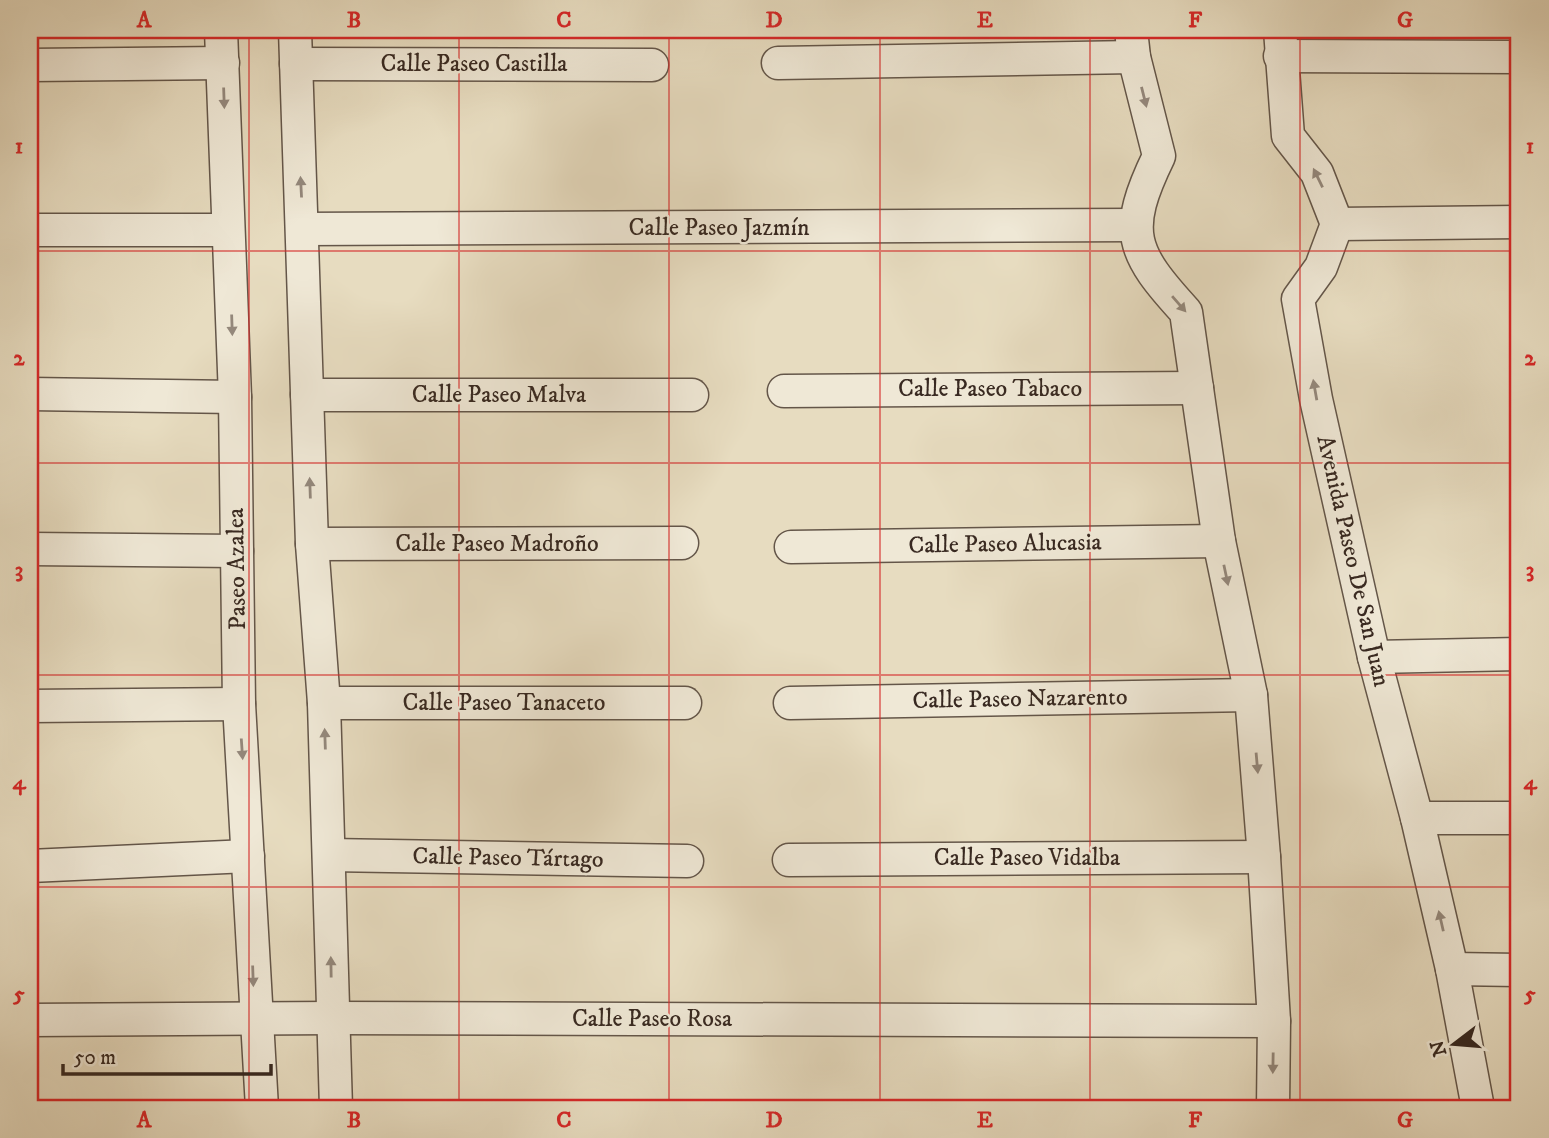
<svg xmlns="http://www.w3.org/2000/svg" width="1549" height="1138" viewBox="0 0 1549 1138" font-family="'IM FELL DW Pica',serif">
<rect width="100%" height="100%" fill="#e7dcc0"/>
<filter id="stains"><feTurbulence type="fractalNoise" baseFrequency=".00286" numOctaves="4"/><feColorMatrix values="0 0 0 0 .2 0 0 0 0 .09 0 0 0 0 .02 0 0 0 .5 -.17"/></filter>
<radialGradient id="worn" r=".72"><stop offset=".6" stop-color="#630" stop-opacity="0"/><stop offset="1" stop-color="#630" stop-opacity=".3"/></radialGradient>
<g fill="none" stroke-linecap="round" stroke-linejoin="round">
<defs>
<g id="minor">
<path d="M221 30 235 397 239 704 262 1108"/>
<path d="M295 30 312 544 324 703 336 1108"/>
<path d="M1131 30 1134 57 1159 156C1122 232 1131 252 1186 312L1219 541 1251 695 1264 857 1274 1021 1273 1108"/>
<path d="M1280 30 1288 136 1317 173 1337 224 1321 267 1298 299 1316 399 1374 657 1417 818 1452 969 1478 1108"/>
<path d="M1280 56 1519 57"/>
<path d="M778 63 1134 57"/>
<path d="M296 64 652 65"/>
<path d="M30 65 223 63"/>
<path d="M1337 224 1519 222"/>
<path d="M303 229 1135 225"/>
<path d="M30 230H228"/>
<path d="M784 391 1197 388"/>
<path d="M30 394 235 397"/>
<path d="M307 395H692"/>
<path d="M312 544 682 543"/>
<path d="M791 547 1219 541"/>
<path d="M30 549 237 551"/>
<path d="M1374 657 1519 654"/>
<path d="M324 703H685"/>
<path d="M790 703 1251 695"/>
<path d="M30 706 239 704"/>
<path d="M1417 818H1519"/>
<path d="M329 855 687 861"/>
<path d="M789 860 1264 857"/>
<path d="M30 866 248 856"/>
<path d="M1452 969 1519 970"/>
<path d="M30 1020 332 1018 1274 1021"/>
</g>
</defs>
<!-- minor casing -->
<use href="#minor" stroke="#645649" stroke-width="35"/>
<!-- minor -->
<use href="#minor" stroke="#efe8d6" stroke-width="32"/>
</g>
<!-- one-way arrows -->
<defs><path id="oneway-solid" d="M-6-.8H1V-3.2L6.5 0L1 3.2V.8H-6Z" transform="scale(1.75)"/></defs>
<g fill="#94887c">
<use href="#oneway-solid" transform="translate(1144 97) rotate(76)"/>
<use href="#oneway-solid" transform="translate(224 98) rotate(88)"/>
<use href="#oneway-solid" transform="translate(1318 178) rotate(-116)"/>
<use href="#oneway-solid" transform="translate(301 187) rotate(-93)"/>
<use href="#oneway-solid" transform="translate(1179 304) rotate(49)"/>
<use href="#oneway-solid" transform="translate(232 325) rotate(88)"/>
<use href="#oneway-solid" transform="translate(1315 390) rotate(-100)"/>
<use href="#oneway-solid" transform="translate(310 488) rotate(-92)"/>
<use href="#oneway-solid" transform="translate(1226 575) rotate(78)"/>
<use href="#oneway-solid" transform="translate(325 739) rotate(-92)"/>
<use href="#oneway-solid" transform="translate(242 749) rotate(86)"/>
<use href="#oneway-solid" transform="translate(1257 763) rotate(85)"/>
<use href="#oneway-solid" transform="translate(1441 921) rotate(-103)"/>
<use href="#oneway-solid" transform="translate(331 967) rotate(-91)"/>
<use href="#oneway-solid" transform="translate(253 976) rotate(88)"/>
<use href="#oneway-solid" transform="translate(1273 1063) rotate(91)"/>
</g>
<!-- grid -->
<path fill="none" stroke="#d62828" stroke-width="2" stroke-opacity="0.55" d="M249 30V1108M459 30V1108M669 30V1108M880 30V1108M1090 30V1108M1300 30V1108M30 251H1519M30 463H1519M30 675H1519M30 887H1519"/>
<g text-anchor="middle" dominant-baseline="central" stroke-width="5" stroke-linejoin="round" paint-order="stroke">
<!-- street labels -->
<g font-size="24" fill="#382921" stroke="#efe8d6">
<text x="474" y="64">Calle Paseo Castilla</text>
<text x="719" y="228">Calle Paseo Jazmín</text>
<text x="990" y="389">Calle Paseo Tabaco</text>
<text x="499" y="395">Calle Paseo Malva</text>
<text x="497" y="544">Calle Paseo Madroño</text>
<text transform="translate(1005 544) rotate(-1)">Calle Paseo Alucasia</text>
<text transform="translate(1353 561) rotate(77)">Avenida Paseo De San Juan</text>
<text transform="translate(237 569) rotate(-91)">Paseo Azalea</text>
<text transform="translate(1020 699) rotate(-1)">Calle Paseo Nazarento</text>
<text x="504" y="703">Calle Paseo Tanaceto</text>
<text transform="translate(508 858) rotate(1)">Calle Paseo Tártago</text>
<text x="1027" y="858">Calle Paseo Vidalba</text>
<text x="652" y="1019">Calle Paseo Rosa</text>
</g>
</g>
<!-- margin -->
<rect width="1549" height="1138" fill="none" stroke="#e7dcc0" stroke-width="77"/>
<!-- north arrow -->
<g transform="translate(1454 1044) rotate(254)" stroke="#efe8d6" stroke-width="5" paint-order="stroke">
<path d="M0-5L12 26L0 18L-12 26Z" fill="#382921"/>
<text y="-10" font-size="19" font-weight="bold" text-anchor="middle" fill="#382921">N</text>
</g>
<!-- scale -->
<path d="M63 1064v10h208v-10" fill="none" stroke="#382921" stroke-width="3.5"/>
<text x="74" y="1064" font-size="21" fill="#382921" stroke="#efe8d6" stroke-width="5" paint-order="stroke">50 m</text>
<rect x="38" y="38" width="1472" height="1062" fill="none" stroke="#d62828" stroke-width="2.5"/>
<g font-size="23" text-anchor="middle" font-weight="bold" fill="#d62828">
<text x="144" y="27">A</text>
<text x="354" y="27">B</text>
<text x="564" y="27">C</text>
<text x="774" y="27">D</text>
<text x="985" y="27">E</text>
<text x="1195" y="27">F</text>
<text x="1405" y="27">G</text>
<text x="19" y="153">1</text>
<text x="1530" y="153">1</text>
<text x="19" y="365">2</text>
<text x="1530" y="365">2</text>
<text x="19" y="577">3</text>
<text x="1530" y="577">3</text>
<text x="19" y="789">4</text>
<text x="1530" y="789">4</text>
<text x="19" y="1001">5</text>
<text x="1530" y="1001">5</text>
<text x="144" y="1127">A</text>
<text x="354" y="1127">B</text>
<text x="564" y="1127">C</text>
<text x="774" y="1127">D</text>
<text x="985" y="1127">E</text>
<text x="1195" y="1127">F</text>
<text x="1405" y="1127">G</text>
</g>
<rect width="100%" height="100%" filter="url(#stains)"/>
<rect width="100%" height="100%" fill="url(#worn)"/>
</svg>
